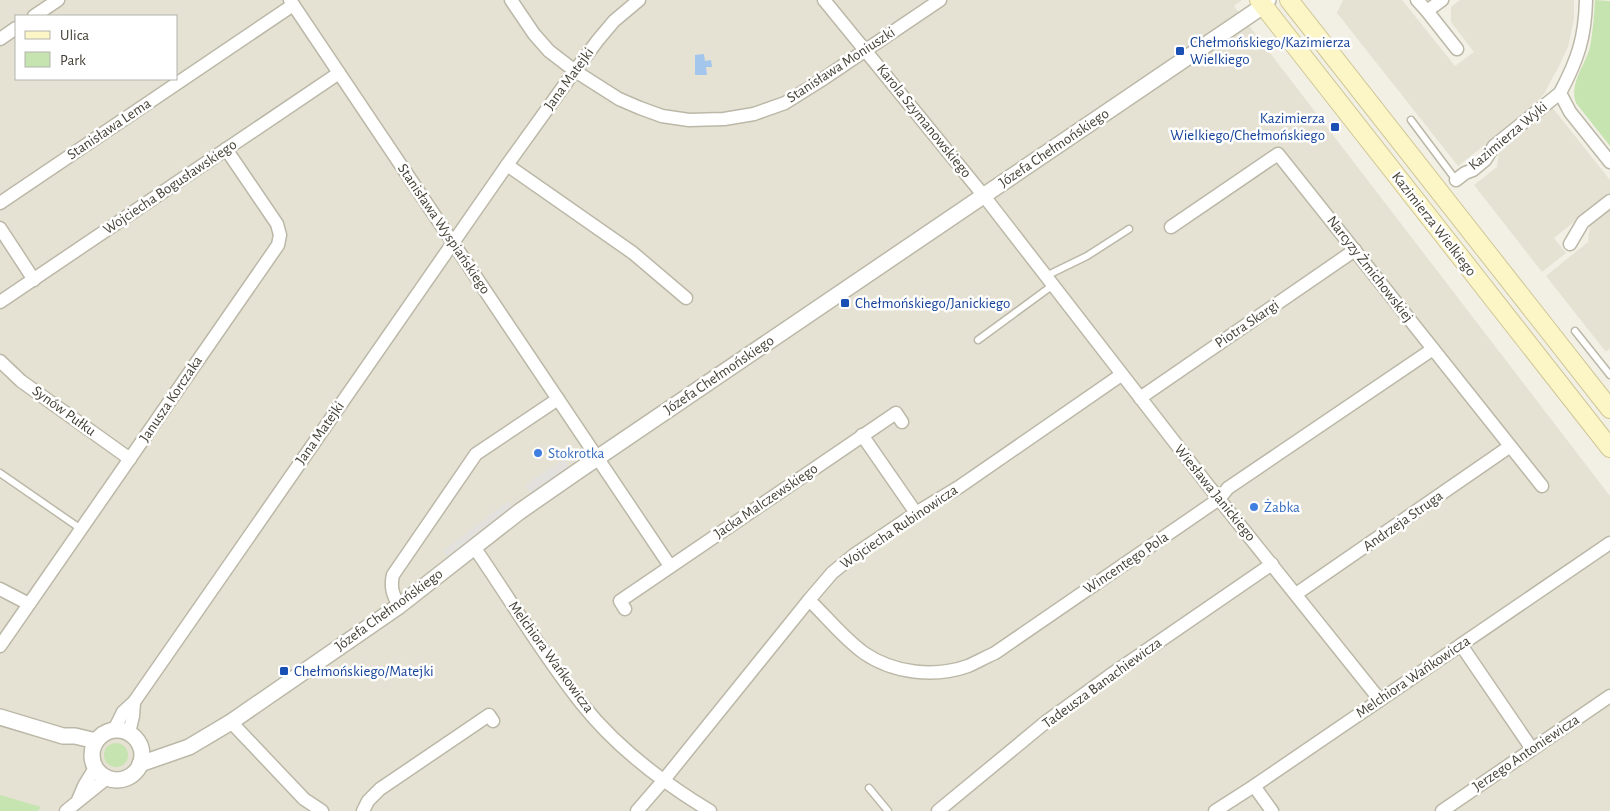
<svg xmlns="http://www.w3.org/2000/svg" width="1610" height="811" viewBox="0 0 1610 811" font-family="'Alegreya Sans',sans-serif">
<rect width="100%" height="100%" fill="#f2efe5"/>
<!-- residential -->
<g fill="#e5e2d3" fill-rule="evenodd">
<path d="M0 0H1242L1234 6 1610 496V811H0ZM16 16H176V79H16Z"/>
<path d="M1343 0H1402L1455 66 1474 52 1451 22V7L1460 0H1574V19L1568 47 1560 64 1544 94 1533 107 1458 166 1337 13Z"/>
<path d="M1552 107 1610 180V193L1554 238 1566 253 1542 272 1474 185 1497 167 1499 149Z"/>
<path d="M1610 208V348L1606 352 1546 276 1588 242 1590 224Z"/>
</g>
<!-- green -->
<g fill="#c6e4af">
<path d="M1595 0 1610 1V146L1576 103C1569 83 1585 66 1590 47 1593 31 1594 16 1595 0Z"/>
<circle cx="116" cy="755" r="12"/>
<path d="M0 795 41 807 38 811H0Z"/>
</g>
<!-- parking -->
<g fill="#e2e1dd">
<path d="M564 459 570 468 531 494 525 485Z"/>
<path d="M508 501 513 507 449 558 443 551Z"/>
</g>
<!-- water -->
<path fill="#a3c6ec" d="M704 54 705 61 711 60 712 67H706L707 75H695V55Z"/>
<g fill="none" stroke-linecap="round" stroke-linejoin="round">
<defs>
<g id="service">
<path d="M1411 120 1456 180"/>
<path d="M1046 276 1087 256 1129 229"/>
<path d="M1575 331 1610 375"/>
<path d="M978 340 1053 285"/>
<path d="M0 473 81 529"/>
<path d="M869 788 888 811"/>
</g>
<g id="minor">
<path d="M290 0 670 566"/>
<path d="M511 0 534 34 549 51 575 71 619 99 640 108 662 116 689 120 724 119 754 114 785 103 820 81 940 0"/>
<path d="M824 0 984 196 1207 484 1380 700"/>
<path d="M1417 0 1427 11"/>
<path d="M1442 0 1427 11 1457 49"/>
<path d="M1586 0C1585 38 1578 59 1560 93L1570 112 1610 162"/>
<path d="M34 16 58 0"/>
<path d="M0 39 16 28"/>
<path d="M507 165 633 253 686 298"/>
<path d="M1456 180 1465 173 1473 170 1485 160 1494 146 1560 93"/>
<path d="M0 203 293 5"/>
<path d="M1171 227 1278 154 1542 486"/>
<path d="M0 228 34 280"/>
<path d="M1570 244 1583 222 1610 201"/>
<path d="M0 302 339 73"/>
<path d="M0 361 21 381 130 459"/>
<path d="M1140 398 1355 250"/>
<path d="M862 435 916 513"/>
<path d="M474 547C510 599 542 654 582 704 617 748 662 782 710 811"/>
<path d="M0 589 29 604"/>
<path d="M1296 594 1509 447"/>
<path d="M809 600C827 617 843 638 864 653 893 673 934 678 968 666 977 662 986 657 995 653L1219 499 1228 488 1433 349"/>
<path d="M399 606C393 595 390 587 393 575L476 454 558 399"/>
<path d="M625 609 620 601 896 413 902 422"/>
<path d="M1461 645 1532 749"/>
<path d="M0 646 278 245 280 235 277 224 226 149"/>
<path d="M231 722 304 799 322 811"/>
<path d="M114 730 123 712 134 702 507 165 571 76 598 40 614 21 639 0"/>
<path d="M129 733 133 716 134 702"/>
<path d="M1254 786 1272 811"/>
<path d="M78 800 84 786 95 768"/>
<path d="M66 811 107 778"/>
<path d="M363 811 368 801 380 789 489 715 493 721"/>
<path d="M637 811 663 781 809 600 832 573 854 555 916 513 959 487 1121 375"/>
<path d="M938 811 1047 721 1109 676 1272 564"/>
<path d="M1215 811 1254 786 1610 543"/>
<path d="M1442 811 1610 696"/>
</g>
<g id="tertiary">
<path d="M0 717 63 736H75L96 741"/>
<circle cx="117" cy="755" r="25"/>
<path d="M140 764 189 747 231 722 399 606 519 512 578 471 1263 6 1268 0"/>
</g>
<g id="secondary">
<path d="M1259 0 1610 448"/>
<path d="M1289 0 1610 409"/>
</g>
</defs>
<!-- service casing -->
<use href="#service" stroke="#bcb8a8" stroke-width="9"/>
<!-- minor casing -->
<use href="#minor" stroke="#bcb8a8" stroke-width="15"/>
<!-- tertiary casing -->
<use href="#tertiary" stroke="#bcb8a8" stroke-width="18"/>
<!-- secondary casing -->
<use href="#secondary" stroke="#d0c797" stroke-width="20"/>
<!-- service -->
<use href="#service" stroke="#fff" stroke-width="6"/>
<!-- minor -->
<use href="#minor" stroke="#fff" stroke-width="12"/>
<!-- tertiary -->
<use href="#tertiary" stroke="#fff" stroke-width="15"/>
<!-- secondary -->
<use href="#secondary" stroke="#fcf5c5" stroke-width="18"/>
</g>
<!-- markers -->
<g fill="#1a4fb4" stroke="#fff" stroke-width="2">
<rect x="1175" y="46" width="10" height="10" rx="2.5"/>
<rect x="1330" y="122" width="10" height="10" rx="2.5"/>
<rect x="840" y="298" width="10" height="10" rx="2.5"/>
<rect x="279" y="666" width="10" height="10" rx="2.5"/>
</g>
<g fill="#3f7fe0" stroke="#fff" stroke-width="2">
<circle cx="538" cy="453" r="5"/>
<circle cx="1254" cy="507" r="5"/>
</g>
<g text-anchor="middle" dominant-baseline="central" stroke-width="5" stroke-linejoin="round" paint-order="stroke">
<!-- transit labels -->
<g font-size="15" fill="#164399" stroke="#fff" text-anchor="start">
<text x="1190" y="42">Chełmońskiego/Kazimierza<tspan x="1190" dy="17">Wielkiego</tspan></text>
<text x="1325" y="118" text-anchor="end">Kazimierza<tspan x="1325" dy="17">Wielkiego/Chełmońskiego</tspan></text>
<text x="855" y="303">Chełmońskiego/Janickiego</text>
<text x="294" y="671">Chełmońskiego/Matejki</text>
</g>
<!-- street labels -->
<g font-size="15" fill="#444035" stroke="#fff">
<text transform="translate(841 65) rotate(-33)">Stanisława Moniuszki</text>
<text transform="translate(569 79) rotate(-54)">Jana Matejki</text>
<text transform="translate(924 121) rotate(51)">Karola Szymanowskiego</text>
<text transform="translate(109 129) rotate(-34)">Stanisława Lema</text>
<text transform="translate(1508 136) rotate(-40)">Kazimierza Wyki</text>
<text transform="translate(1054 148) rotate(-34)">Józefa Chełmońskiego</text>
<text transform="translate(170 187) rotate(-34)">Wojciecha Bogusławskiego</text>
<text transform="translate(1434 224) rotate(52)">Kazimierza Wielkiego</text>
<text transform="translate(444 229) rotate(56)">Stanisława Wyspiańskiego</text>
<text transform="translate(1370 269) rotate(52)">Narcyzy Żmichowskiej</text>
<text transform="translate(1247 324) rotate(-34)">Piotra Skargi</text>
<text transform="translate(719 375) rotate(-34)">Józefa Chełmońskiego</text>
<text transform="translate(171 399) rotate(-56)">Janusza Korczaka</text>
<text transform="translate(64 411) rotate(36)">Synów Pułku</text>
<text transform="translate(320 433) rotate(-55)">Jana Matejki</text>
<text transform="translate(1215 493) rotate(51)">Wiesława Janickiego</text>
<text transform="translate(766 501) rotate(-34)">Jacka Malczewskiego</text>
<text transform="translate(1403 521) rotate(-35)">Andrzeja Struga</text>
<text transform="translate(899 527) rotate(-34)">Wojciecha Rubinowicza</text>
<text transform="translate(1126 563) rotate(-34)">Wincentego Pola</text>
<text transform="translate(389 610) rotate(-36)">Józefa Chełmońskiego</text>
<text transform="translate(551 657) rotate(54)">Melchiora Wańkowicza</text>
<text transform="translate(1413 677) rotate(-34)">Melchiora Wańkowicza</text>
<text transform="translate(1102 683) rotate(-36)">Tadeusza Banachiewicza</text>
<text transform="translate(1526 753) rotate(-34)">Jerzego Antoniewicza</text>
</g>
<!-- shop labels -->
<g font-size="15" fill="#366cbe" stroke="#fff" text-anchor="start">
<text x="548" y="453">Stokrotka</text>
<text x="1264" y="507">Żabka</text>
</g>
</g>
<!-- legend -->
<rect x="15" y="15" width="162" height="65" fill="#ffffff" stroke="#b4b3ae"/>
<rect x="25" y="31" width="25" height="8" fill="#fcf5c5" stroke="#b4b3ae"/>
<text x="60" y="40" font-size="15" fill="#444035">Ulica</text>
<rect x="25" y="52" width="25" height="15" fill="#c6e4af" stroke="#b4b3ae"/>
<text x="60" y="65" font-size="15" fill="#444035">Park</text>
</svg>
